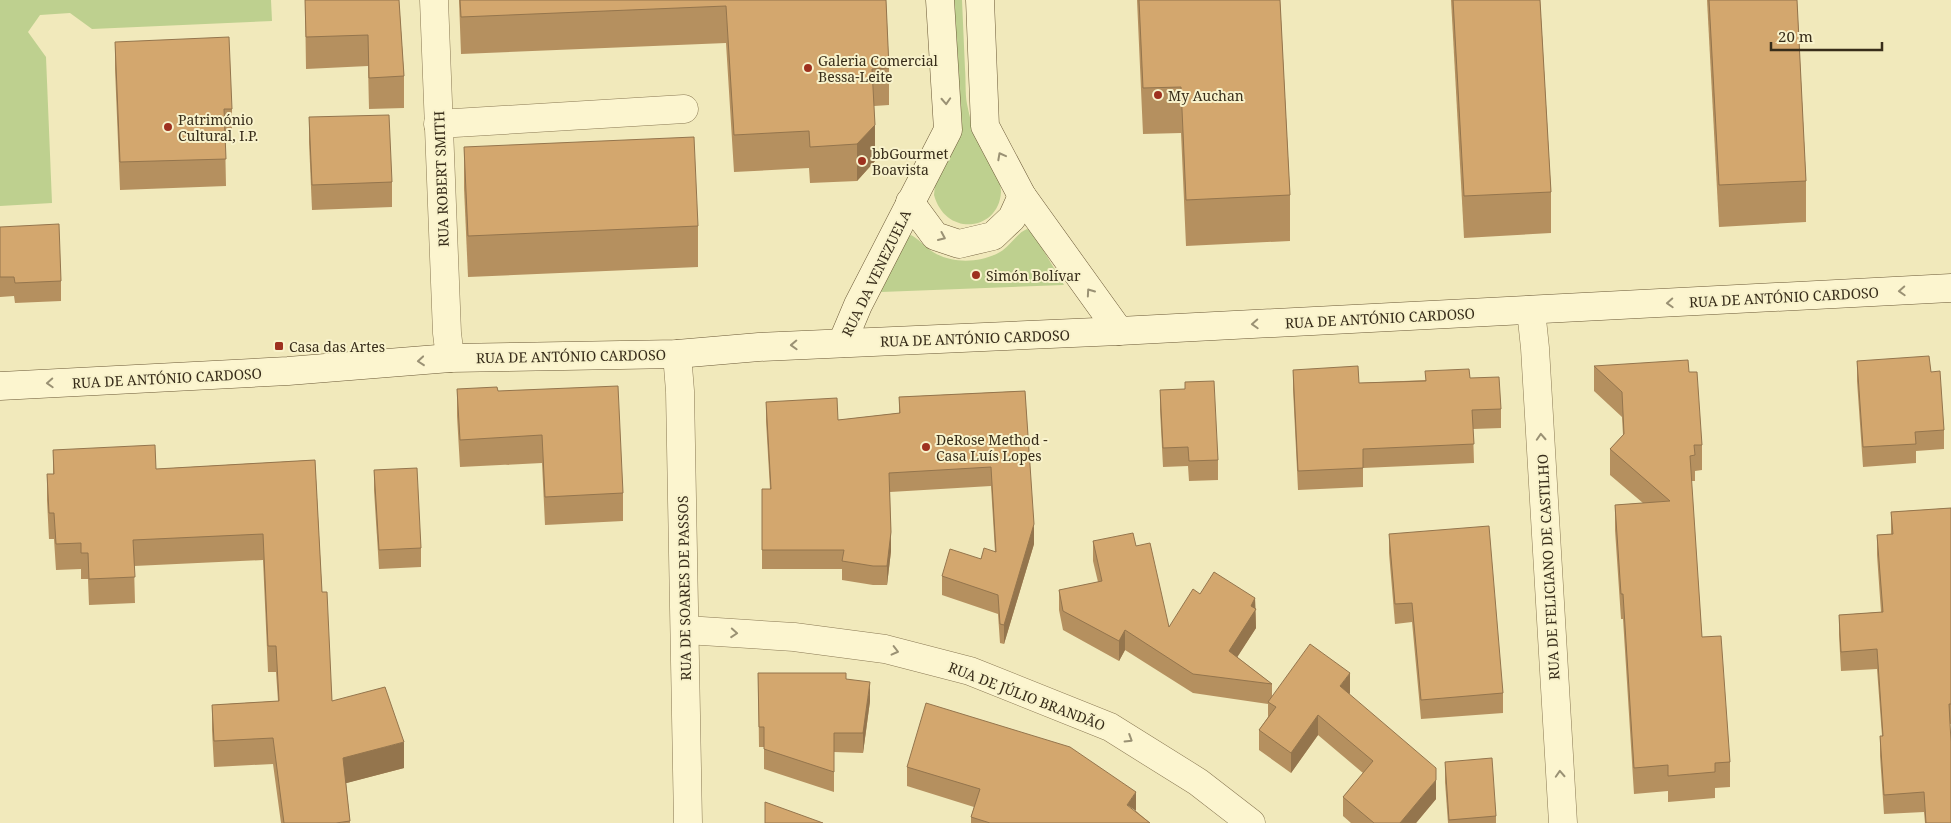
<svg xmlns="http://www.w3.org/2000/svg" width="1951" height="823" viewBox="0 0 1951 823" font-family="'Noto Serif',serif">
<rect width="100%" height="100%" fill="#f1e9bb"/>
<!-- green -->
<g fill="#bed08f">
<path d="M0 0H271L272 21 92 29 70 13 40 15 28 32 46 57 52 203 0 206Z"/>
<path d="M953 0H962C963 23 964 46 965 69 966 80 965 93 967 104 970 119 975 138 982 151 989 165 1001 176 1001 192 999 231 946 238 934 195Z"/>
<path d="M1027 229 1032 231 1064 285 881 292 906 238 911 235C919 239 925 247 933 252 952 264 981 263 1000 252 1010 246 1017 233 1027 229Z"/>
</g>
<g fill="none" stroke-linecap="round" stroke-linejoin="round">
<defs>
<g id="street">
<path d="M434 0 447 333 450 358"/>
<path d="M438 124 684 109"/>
<path d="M1531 310 1535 348 1563 823"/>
<path d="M677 354 680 391 688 823"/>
<path d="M686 630 794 637 885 649 970 671 1110 727 1198 782 1251 823"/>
</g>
<g id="secondary">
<path d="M980 0 985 126 1022 196 1119 331"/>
<path d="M910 202 935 236 959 244 993 236 1012 218 1022 196"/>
<path d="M842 343 858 305 948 130 940 0"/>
<path d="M0 386 288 371 450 358 677 354 759 347 1119 331 1951 288"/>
</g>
</defs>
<!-- street casing -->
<use href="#street" stroke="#8a7954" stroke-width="29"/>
<!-- secondary casing -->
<use href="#secondary" stroke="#6b5937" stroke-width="29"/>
<!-- street -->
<use href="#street" stroke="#fcf5cf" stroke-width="28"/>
<!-- secondary -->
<use href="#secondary" stroke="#fcf5cf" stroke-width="28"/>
</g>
<!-- wall -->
<g fill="#b5905f">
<path d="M305 0H399L404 76V108L369 109 368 66 306 69Z"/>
<path d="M459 0H886L889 68V105L874 106 875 161 857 181 810 183 809 168 734 172 726 43 461 54Z"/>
<path d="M1137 0H1280L1290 195V241L1186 246 1181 133 1143 134Z"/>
<path d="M1451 0H1540L1551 192V233L1464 238Z"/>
<path d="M1707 0H1797L1806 181V222L1719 227Z"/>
<path d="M115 42 232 109V136H225L226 186 120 190 115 69Z"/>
<path d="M309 117 392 182V207L312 210 309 142Z"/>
<path d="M464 147 698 226V267L468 277 464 188Z"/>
<path d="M0 227 61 281V301L15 303 14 296 0 297Z"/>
<path d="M1857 361 1931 372 1944 430V449L1916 451V463L1863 467 1857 381Z"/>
<path d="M1594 366 1689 372 1702 445V470L1695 471V481H1691L1702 637 1730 762V787L1715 788V798L1668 802V791L1634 794 1623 619H1621L1615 530V505L1643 503 1610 475V449L1623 435 1622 417 1594 391Z"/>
<path d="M1293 370 1359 383 1470 378 1501 409V428L1473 429 1474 463 1363 468V487L1298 490 1293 389Z"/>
<path d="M457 389 498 391 623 493V521L545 525 542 463 460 467 457 416Z"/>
<path d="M1160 390 1218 460V480L1189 481 1188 466 1163 467 1160 410Z"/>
<path d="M1025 391 1034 544 1004 644 1000 643 998 614 942 595V576L995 552 991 486 890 492 891 551 887 585H873L842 580V569H762V489H770L766 421V402L838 420 899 413V397Z"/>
<path d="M53 450 156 469 315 460 322 592 332 701 404 768 346 783 350 823H281L273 764 214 767 212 730V705L278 701 276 672H268L263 560 134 566 135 603 89 605 88 579H81V569L56 570 54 539H49L47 500V474H53Z"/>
<path d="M374 470 421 548V567L379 569 374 490Z"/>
<path d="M1951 508V724H1950L1951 823H1925L1924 812 1884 814 1880 756V736H1882L1877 669 1841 671 1839 635V615L1881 612 1877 555V535L1891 534V512Z"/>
<path d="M1389 534 1503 693V713L1421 719 1412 622 1395 624 1389 553Z"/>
<path d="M1093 541 1136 546 1169 627 1200 594 1255 598 1256 628 1237 657 1272 684V697L1350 693 1349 694 1436 799 1416 823H1351L1343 816V797L1363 773 1318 735 1291 773 1259 750V730L1268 717V704L1193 693 1125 650 1119 661 1063 630 1059 610V590L1098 582 1093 561Z"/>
<path d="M758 673 870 701 863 753 834 752V792L764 769V747H759Z"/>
<path d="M1445 762 1496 816V823H1448L1445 782Z"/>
<path d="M907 767 1136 811 1150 823H971V817L974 807 907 786Z"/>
</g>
<!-- shaded-wall -->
<g fill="#94754d">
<path d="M875 125V161L857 181V144Z"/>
<path d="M1034 524V544L1004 644V625Z"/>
<path d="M891 532V551L887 585V566Z"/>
<path d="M1255 598 1256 628 1229 670V651L1251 606Z"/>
<path d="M1125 630V650L1119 661V641Z"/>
<path d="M1350 673V693L1340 706V686Z"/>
<path d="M870 682V701L863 753V733Z"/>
<path d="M1318 715V735L1291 773V753Z"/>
<path d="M404 742V768L343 784V758Z"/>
<path d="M1436 780V799L1416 823H1400Z"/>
<path d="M1136 792V811L1127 805Z"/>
</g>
<!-- building -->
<g fill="#d3a76e" stroke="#94754d">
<path d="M305 0H399L404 76 369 78 368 35 306 37Z"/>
<path d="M460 0H886L889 68 872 69 875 125 857 144 810 147 809 131 734 135 726 6 461 17Z"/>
<path d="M1139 0H1280L1290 195 1186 200 1181 87 1143 88Z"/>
<path d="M1453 0H1540L1551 192 1464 196Z"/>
<path d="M1709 0H1797L1806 181 1719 185Z"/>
<path d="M229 37 232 109H224L226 159 120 162 115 42Z"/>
<path d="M389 115 392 182 312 185 309 117Z"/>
<path d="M694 137 698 226 468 236 464 147Z"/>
<path d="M59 224 61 281 15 283 14 277H0V227Z"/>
<path d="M1929 356 1931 372 1940 371 1944 430 1915 432 1916 444 1863 447 1857 361Z"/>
<path d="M1688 360 1689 372H1697L1702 445H1694L1695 455 1690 456 1702 637 1721 636 1730 762 1715 763V772L1668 776V765L1634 768 1623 594H1621L1615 505 1670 501 1610 449 1624 434 1622 392 1594 366Z"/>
<path d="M1358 366 1359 383 1426 381 1425 371 1469 369 1470 378 1499 377 1501 409 1472 410 1474 444 1363 449V468L1298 471 1293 370Z"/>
<path d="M1214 381 1218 460 1189 461 1188 447 1163 448 1160 390 1185 389V382Z"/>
<path d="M618 386 623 493 545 497 542 435 460 440 457 389 497 387 498 391Z"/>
<path d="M1025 391 1034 524 1004 625 1000 624 998 595 942 576 950 549 981 559 984 548 996 552 991 467 889 473 891 532 887 566H873L842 561 844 550H762V489H771L766 402 837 398 838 420 900 413 899 397Z"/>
<path d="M155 445 156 469 315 460 322 592H327L332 701 385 687 404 742 343 758 350 821 336 823H284L273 738 214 741 212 705 279 701 276 646H268L263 534 133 540 135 577 89 579 88 553H81V543L56 544 54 513H49L47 474H54L53 450Z"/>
<path d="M417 468 421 548 379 550 374 470Z"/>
<path d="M1951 508V704H1949L1951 742V823H1926L1924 792 1884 795 1880 736H1883L1877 649 1841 652 1839 615 1883 612 1877 535 1893 534 1891 512Z"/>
<path d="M1489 526 1503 693 1421 700 1412 603 1395 604 1389 534Z"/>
<path d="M1133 533 1136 546 1150 543 1169 627 1193 589 1200 594 1214 572 1255 598 1251 606 1256 609 1229 651 1272 684 1193 674 1125 630 1119 641 1063 611 1059 590 1102 581 1093 541Z"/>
<path d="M1310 644 1350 673 1340 686 1436 768V780L1400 823H1374L1343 797 1373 761 1318 715 1291 753 1259 730 1276 707 1268 702Z"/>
<path d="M758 673H846V679L870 682 863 733H834V772L764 749V727H759Z"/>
<path d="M926 703 1070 747 1136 792 1127 805 1150 823H990L971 817 980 789 907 767Z"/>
<path d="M1492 758 1496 816 1449 820 1445 762Z"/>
<path d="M765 802 823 823H765Z"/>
</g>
<!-- one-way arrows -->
<defs><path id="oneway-chevron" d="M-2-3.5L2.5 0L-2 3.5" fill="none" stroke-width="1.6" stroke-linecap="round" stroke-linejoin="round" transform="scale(1.25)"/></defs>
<g stroke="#9a9174">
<use href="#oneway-chevron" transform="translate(946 101) rotate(87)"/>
<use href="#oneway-chevron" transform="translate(1001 156) rotate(-118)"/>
<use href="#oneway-chevron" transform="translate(942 237) rotate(24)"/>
<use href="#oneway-chevron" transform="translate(1902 291) rotate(177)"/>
<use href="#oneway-chevron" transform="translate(1090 292) rotate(-125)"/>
<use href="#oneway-chevron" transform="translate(1670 303) rotate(177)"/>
<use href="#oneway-chevron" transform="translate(1255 324) rotate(177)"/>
<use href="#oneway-chevron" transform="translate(794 345) rotate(178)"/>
<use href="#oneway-chevron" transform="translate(421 361) rotate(175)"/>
<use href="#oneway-chevron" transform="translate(50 383) rotate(177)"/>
<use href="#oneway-chevron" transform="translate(1541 437) rotate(-93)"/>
<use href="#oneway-chevron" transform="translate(734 633) rotate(4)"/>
<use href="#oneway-chevron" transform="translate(895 651) rotate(14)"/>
<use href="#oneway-chevron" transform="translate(1129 739) rotate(32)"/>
<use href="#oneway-chevron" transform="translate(1560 774) rotate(-93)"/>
</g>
<!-- markers -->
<g fill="#9e311f" stroke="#f8f2cb" stroke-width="2">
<circle cx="808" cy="68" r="5"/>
<circle cx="1158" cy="95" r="5"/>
<circle cx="168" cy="127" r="5"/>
<circle cx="862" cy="161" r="5"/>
<circle cx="976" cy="275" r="5"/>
<rect x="274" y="341" width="10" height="10" rx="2.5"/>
<circle cx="926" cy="447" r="5"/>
</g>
<g text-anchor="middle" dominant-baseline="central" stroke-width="4" stroke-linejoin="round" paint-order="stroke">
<!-- poi labels -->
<g font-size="14" fill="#382d1a" stroke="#f8f2cb" text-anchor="start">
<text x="818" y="60">Galeria Comercial<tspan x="818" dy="16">Bessa-Leite</tspan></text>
<text x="1168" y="95">My Auchan</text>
<text x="178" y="119">Património<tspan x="178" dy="16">Cultural, I.P.</tspan></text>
<text x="872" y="153">bbGourmet<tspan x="872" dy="16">Boavista</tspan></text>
<text x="986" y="275">Simón Bolívar</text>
<text x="289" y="346">Casa das Artes</text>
<text x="936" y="439">DeRose Method -<tspan x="936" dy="16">Casa Luís Lopes</tspan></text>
</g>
<!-- street labels -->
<g font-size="14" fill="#382d1a" stroke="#f8f2cb">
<text transform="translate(441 179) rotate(-92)">RUA ROBERT SMITH</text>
<text transform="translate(876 273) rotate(-64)">RUA DA VENEZUELA</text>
<text transform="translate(1784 297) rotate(-3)">RUA DE ANTÓNIO CARDOSO</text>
<text transform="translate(1380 318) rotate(-3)">RUA DE ANTÓNIO CARDOSO</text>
<text transform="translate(975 338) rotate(-2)">RUA DE ANTÓNIO CARDOSO</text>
<text transform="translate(571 356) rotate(-1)">RUA DE ANTÓNIO CARDOSO</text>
<text transform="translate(167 378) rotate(-3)">RUA DE ANTÓNIO CARDOSO</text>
<text transform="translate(1548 567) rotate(-93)">RUA DE FELICIANO DE CASTILHO</text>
<text transform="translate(684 588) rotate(-91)">RUA DE SOARES DE PASSOS</text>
<text transform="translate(1027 696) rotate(21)">RUA DE JÚLIO BRANDÃO</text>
</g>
</g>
<!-- scale -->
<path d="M1771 42v8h111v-8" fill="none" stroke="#382d1a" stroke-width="2.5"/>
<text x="1778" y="42" font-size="15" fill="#382d1a" stroke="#f8f2cb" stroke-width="4" paint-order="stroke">20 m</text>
</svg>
